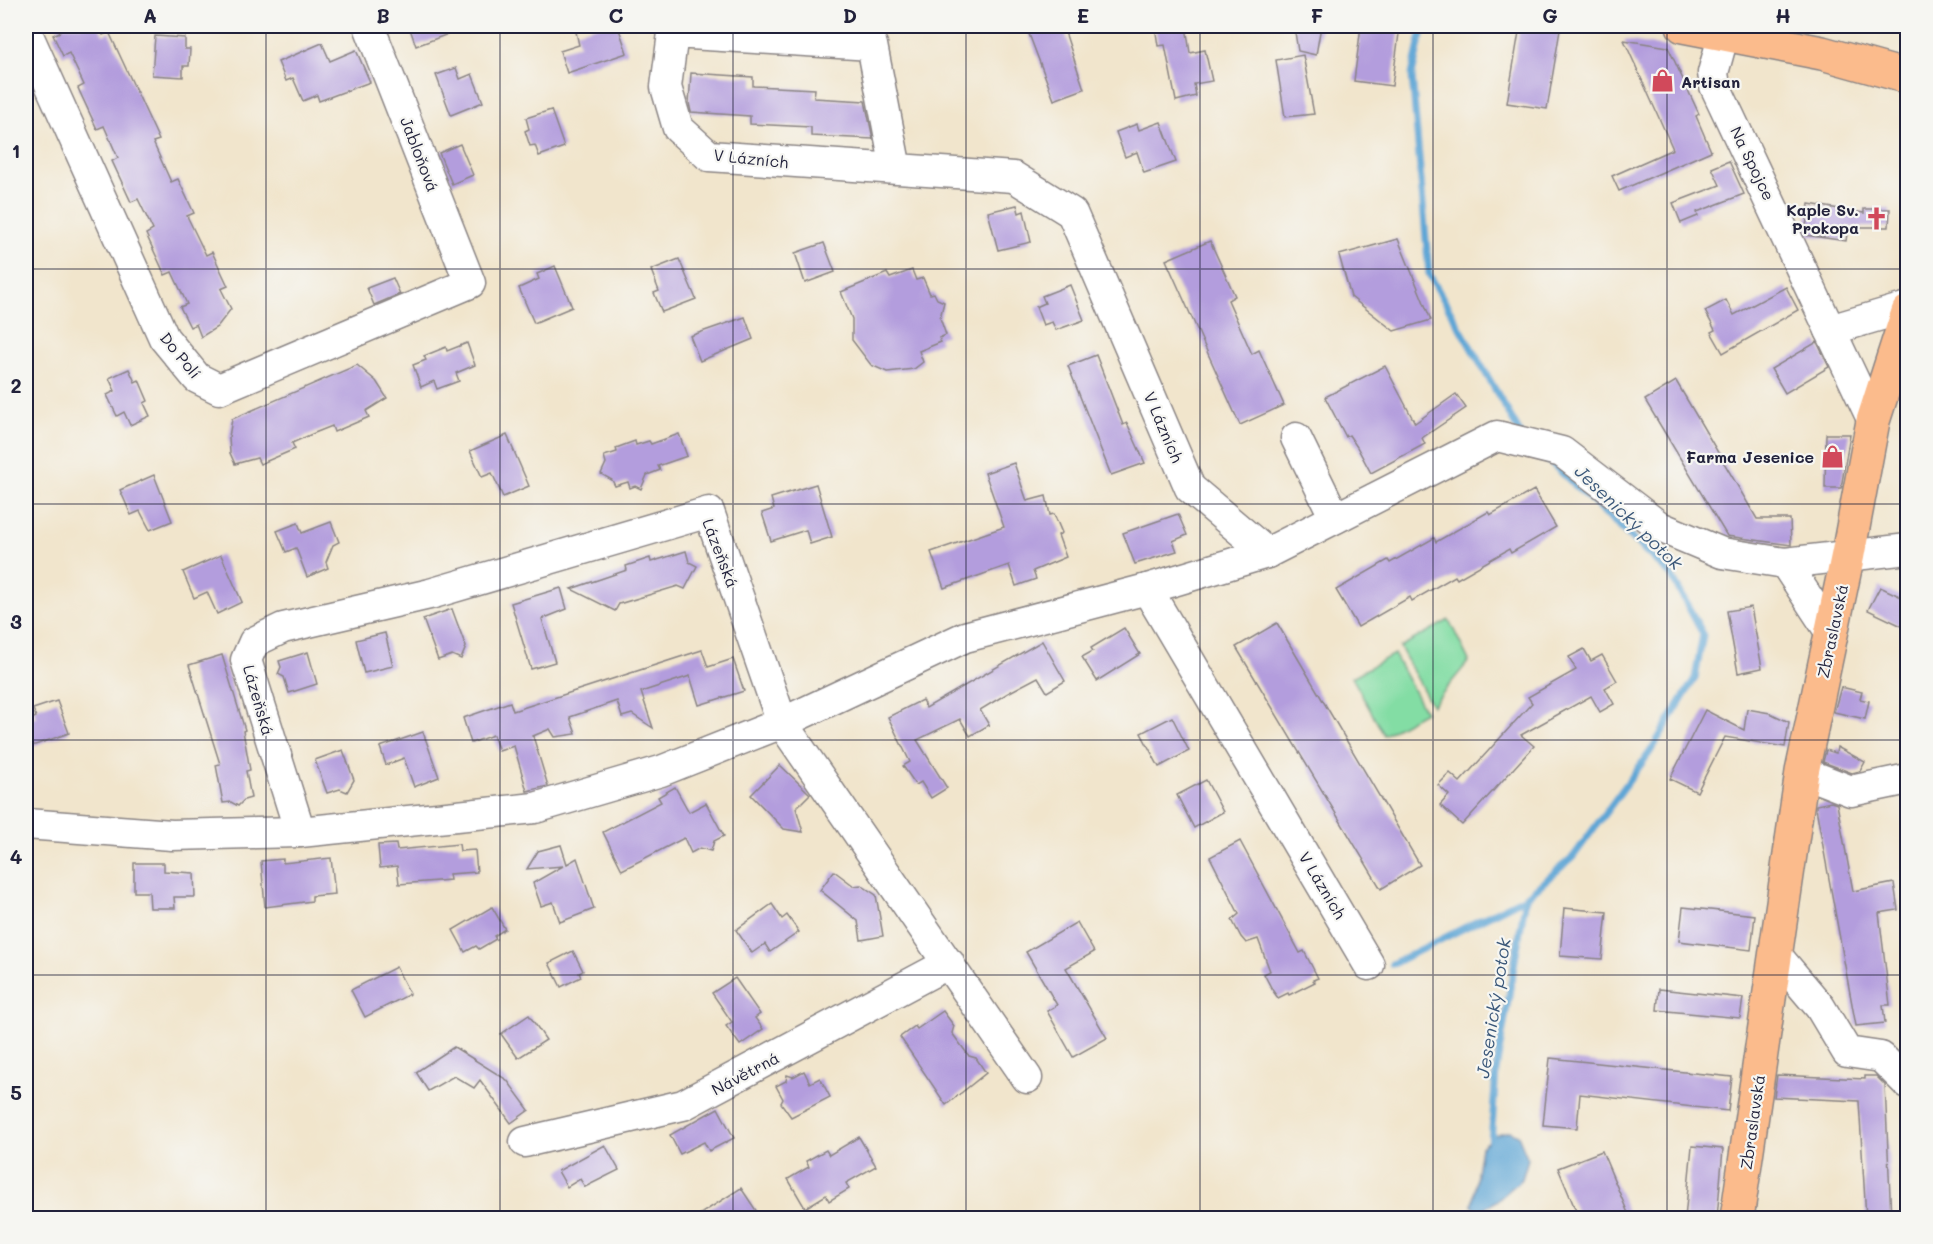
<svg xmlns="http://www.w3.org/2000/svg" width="1933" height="1244" viewBox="0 0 1933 1244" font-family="Mali,sans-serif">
<rect width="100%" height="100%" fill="#f6f6f2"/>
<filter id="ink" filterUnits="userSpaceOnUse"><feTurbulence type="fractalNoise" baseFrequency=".0167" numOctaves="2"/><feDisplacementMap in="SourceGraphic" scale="12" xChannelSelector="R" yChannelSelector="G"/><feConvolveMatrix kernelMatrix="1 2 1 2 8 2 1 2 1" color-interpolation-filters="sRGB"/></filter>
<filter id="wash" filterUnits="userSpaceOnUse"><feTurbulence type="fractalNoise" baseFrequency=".008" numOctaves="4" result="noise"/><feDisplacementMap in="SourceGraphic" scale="24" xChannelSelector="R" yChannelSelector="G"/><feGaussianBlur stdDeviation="1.35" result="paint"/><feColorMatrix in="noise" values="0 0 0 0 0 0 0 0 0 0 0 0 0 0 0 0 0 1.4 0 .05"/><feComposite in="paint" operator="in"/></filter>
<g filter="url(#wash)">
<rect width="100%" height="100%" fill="#f1e5cc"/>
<!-- green -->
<g fill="#83dda4" stroke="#528070" stroke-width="1.5">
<path d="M1449 620 1469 661 1432 706 1400 647Z"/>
<path d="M1394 654 1425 712 1384 735 1352 677Z"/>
</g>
<!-- water -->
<g fill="#5fa6d5" stroke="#406488" stroke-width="1.5">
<path d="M1510 1131 1518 1135 1528 1159 1522 1179 1498 1200 1479 1211 1472 1206 1481 1147 1497 1134Z"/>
<path d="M1907 1131V1198L1900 1175Z"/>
</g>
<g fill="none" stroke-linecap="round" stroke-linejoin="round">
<!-- stream -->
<g stroke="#5fa6d5" stroke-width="7">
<path d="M1423 26 1412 75 1429 274 1520 433"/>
<path d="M1392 964 1526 897"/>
<path d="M1491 1145 1496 1070 1526 897 1573 857 1650 752 1695 678 1703 634 1671 575 1547 459"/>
<path d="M1478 1218 1481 1203"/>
</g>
</g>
<g id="blocks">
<!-- building -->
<g fill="#b39ddd">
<path d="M57 26H99L103 35 109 32 159 140 153 142 171 182 178 179 194 213 187 216 206 255 212 252 228 286 221 289 231 309 217 327 201 337 196 324 190 327 180 307 187 304 172 272 165 275 146 234 153 230 138 199 131 202 112 161 118 158 104 126 97 129 78 88 84 85 69 53 63 56 53 35 60 32Z"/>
<path d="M409 26H467V27L416 46Z"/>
<path d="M597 26H618L627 53 567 73 560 51 579 45 576 32Z"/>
<path d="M1026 26H1063L1084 89 1054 100Z"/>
<path d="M1155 26H1186L1190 53 1205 50 1212 81 1194 84 1196 96 1176 101 1165 45 1158 46Z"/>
<path d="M1294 26H1321L1316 55 1298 51Z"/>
<path d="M1361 26H1400L1392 86 1354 81Z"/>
<path d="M1520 26 1560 30 1547 109 1507 103Z"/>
<path d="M155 36 185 38V49H190L189 66H183V77L152 75Z"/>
<path d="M1624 40 1668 47 1699 114 1696 116 1711 151 1619 191 1612 176 1673 149Z"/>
<path d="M322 43 330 61 356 50 370 82 319 101 317 95 303 101 293 78 286 81 278 62Z"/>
<path d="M1303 55 1314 114 1285 117 1276 60Z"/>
<path d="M456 68 460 79 472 74 483 102 451 115 436 75Z"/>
<path d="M691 73 753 77V86L815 89 814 98 865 101 873 139 811 136V127L750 124V116L691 112 689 103Z"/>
<path d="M551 110 564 147 539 156 535 145 530 146 525 131 529 129 526 118Z"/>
<path d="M1161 122 1176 162 1144 173 1137 152 1125 157 1116 132 1137 124 1139 130Z"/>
<path d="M460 144 473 175 452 184 439 153Z"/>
<path d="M1729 161 1744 194 1697 212 1698 216 1681 223 1673 203 1720 185 1712 168Z"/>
<path d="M1809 204 1864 213V209H1890L1889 227H1848L1846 241 1805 235Z"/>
<path d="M1017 205 1019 213 1024 211 1031 242 998 250 988 212Z"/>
<path d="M1398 239 1431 320 1394 331 1351 297 1339 255Z"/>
<path d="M1210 241 1235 296 1228 300 1252 354 1259 350 1284 405 1240 425 1166 260Z"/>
<path d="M824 243 835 272 805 283 795 253Z"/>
<path d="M679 259 696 299 662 312 654 293 659 291 651 270Z"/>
<path d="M555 266 572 307 534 323 519 288 539 279 537 274Z"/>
<path d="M912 270 916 280 923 278 930 294 934 293 937 299 944 302 940 318 946 335 939 338 941 342 919 351 923 362 914 369 887 372 871 365 852 340V319L841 292 887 273 890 278Z"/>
<path d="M393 278 400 294 374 305 367 288Z"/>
<path d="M1070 285 1084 320 1056 330 1052 322 1043 325 1036 307 1045 303 1042 296Z"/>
<path d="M1786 287 1798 310 1723 353 1711 332 1715 330 1705 311 1726 300 1734 315Z"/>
<path d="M745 317 753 339 700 361 690 336Z"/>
<path d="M1817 342 1829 367 1785 393 1771 369Z"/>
<path d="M467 343 475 365 456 373 459 381 437 389 434 381 421 387 413 365 426 360 424 356 446 347 447 351Z"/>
<path d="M1096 355 1123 425 1127 423 1145 463 1111 475 1068 366Z"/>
<path d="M357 365 376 381 387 398 366 411 369 417 334 432 332 426 312 434 292 443 295 449 260 464 257 458 235 464 230 453 229 437 232 419Z"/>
<path d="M1385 366 1415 423 1456 394 1466 408 1422 438 1425 444 1371 473 1357 447 1349 435 1346 437 1325 397Z"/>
<path d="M129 369 135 382 139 380 148 401 144 403 150 416 130 425 124 412 117 416 107 395 115 391 109 378Z"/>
<path d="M1676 381 1757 519H1790L1791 545 1727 536 1645 400Z"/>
<path d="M679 434 687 456 658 466 660 470 647 475 641 489 635 486 630 488 628 482 615 486 612 480 601 474 606 463 604 456 617 452 616 448 635 441 636 445 649 441 651 444Z"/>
<path d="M1826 434H1850L1841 488H1825Z"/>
<path d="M507 435 529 486 503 497 492 473 482 477 470 451Z"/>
<path d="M1014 463 1027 501 1046 496 1050 515 1054 514 1062 533 1058 535 1066 557 1033 571 1036 579 1016 586 1009 565 944 588 931 552 1004 527 985 473Z"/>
<path d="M154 475 172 521 150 530 140 511 131 515 120 490Z"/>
<path d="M816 484 832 537 810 544 806 530 771 541 762 513 774 509 771 498Z"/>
<path d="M1534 490 1556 527 1511 553 1509 549 1457 579 1455 576 1412 601 1410 597 1358 627 1336 590 1388 560 1390 563 1434 538 1436 542 1488 512 1490 515Z"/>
<path d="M1178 514 1187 535 1173 541 1177 551 1135 564 1123 533Z"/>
<path d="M331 522 339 542 333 545 326 562 328 568 307 577 296 548 286 552 277 531 298 523 302 533Z"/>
<path d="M686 551 689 562 697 566 685 589 678 586 619 604 615 611 571 589 627 570 626 566 650 558 651 562Z"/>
<path d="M221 555 242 602 217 614 207 592 194 598 183 572Z"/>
<path d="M1880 587 1908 600V629L1868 610Z"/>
<path d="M561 588 567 609 542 619 555 662 531 669 511 603Z"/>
<path d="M1751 607 1762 668 1738 673 1727 611Z"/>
<path d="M452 609 466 647 461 659 452 655 438 660 423 619Z"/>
<path d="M1277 623 1420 865 1381 889 1236 647Z"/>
<path d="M1124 628 1140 654 1097 681 1082 657 1093 651 1091 648Z"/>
<path d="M385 633 393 666 364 673 356 640Z"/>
<path d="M1042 641 1065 681 1047 692 1038 677 1008 693 980 710 989 725 970 736 960 719 917 740 947 788 931 798 921 782 916 785 903 766 910 762 888 717 922 700 926 708Z"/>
<path d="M1584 649 1591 661 1602 655 1617 681 1605 688 1614 704 1600 712 1591 696 1521 735 1534 746 1462 825 1440 805 1449 795 1438 785 1450 773 1460 782 1532 703 1528 697 1576 670 1569 657Z"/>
<path d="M702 650 708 667 733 659 744 691 699 705 690 676 641 692 653 728 632 714 622 717 617 701 570 717 576 734 555 737 550 729 533 736 548 786 527 791 514 746 499 751 493 735 471 743 463 718 510 702 513 711Z"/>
<path d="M308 652 317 684 289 693 284 677 278 674 281 667 279 661Z"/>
<path d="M222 655 245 730 243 731 250 770 246 771 251 798 244 800 238 806 231 802 223 803 216 765 220 764 189 665Z"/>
<path d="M1841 687 1862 692 1860 699 1869 701 1865 719 1834 712Z"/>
<path d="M57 701 69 733 32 746 26 721 36 717 33 709Z"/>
<path d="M1747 709 1770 713 1789 722 1785 747 1725 737 1697 792 1670 779 1705 710 1744 730Z"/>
<path d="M1172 717 1189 751 1159 767 1141 733Z"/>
<path d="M423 732 439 777 414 787 404 758 386 765 380 747Z"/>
<path d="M1837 747 1865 762 1860 771 1852 773 1823 762 1826 750 1836 753Z"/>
<path d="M343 750 354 780 347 792 340 789 327 793 315 760Z"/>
<path d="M780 765 810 794 796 808 803 832 784 829 751 795Z"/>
<path d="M1206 780 1223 812 1194 828 1177 795Z"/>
<path d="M675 787 689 812 706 803 724 836 714 841 711 851 700 848 691 853 684 838 622 870 603 832 661 802 658 797Z"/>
<path d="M1831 802 1837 804 1853 891 1894 883 1898 910 1879 913 1890 1005H1883L1885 1023 1856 1026 1816 808V805Z"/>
<path d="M1240 841 1300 953 1304 951 1318 978 1313 980 1315 982 1289 995 1288 993 1278 998 1273 991 1264 974 1270 971 1258 939 1246 943 1241 937 1232 920 1239 914 1210 857Z"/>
<path d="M396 844 397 850 459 844 460 851 475 850 477 872 449 874 450 880 399 884 397 866 380 868 378 845Z"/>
<path d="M561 845 567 864 577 858 594 909 560 922 553 902 541 906 533 883 563 866 527 869 538 851Z"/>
<path d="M331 858 335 894 312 896V901L265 907 261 861 283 859V863Z"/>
<path d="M134 863H164V871L194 873 195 897H174L175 908H150L149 892H134Z"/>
<path d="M834 871 854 886 861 885 876 895 883 936 861 940 858 921 820 890Z"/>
<path d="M772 904 782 919 787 915 799 932 770 952 765 944 752 953 736 930Z"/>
<path d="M492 907 505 929 494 936 496 939 479 949 476 946 465 952 453 930Z"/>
<path d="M1683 907 1755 915 1751 950 1679 941Z"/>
<path d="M1564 908 1607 912 1602 959 1560 956Z"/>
<path d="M1077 922 1094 952 1066 968 1107 1038 1073 1057 1047 1011 1057 1005 1026 952Z"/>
<path d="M573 951 583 971 579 973 581 977 561 987 549 963Z"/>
<path d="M396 967 410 994 365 1017 351 990Z"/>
<path d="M735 978 760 1014 755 1018 763 1029 740 1045 726 1026 732 1022 712 993Z"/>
<path d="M1659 989 1743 998 1740 1018 1657 1010Z"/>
<path d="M943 1011 954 1026 952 1033 969 1056 976 1058 986 1073 946 1105 900 1037 915 1026 917 1029Z"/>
<path d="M529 1015 546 1040 518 1058 501 1034Z"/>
<path d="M454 1047 507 1080 529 1110 511 1123 480 1080 474 1088 454 1076 428 1091 416 1072Z"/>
<path d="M1550 1058 1732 1077 1728 1111 1580 1094 1577 1128 1543 1125Z"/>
<path d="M804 1071 810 1083 820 1078 830 1097 791 1117 781 1103 783 1099 776 1086 786 1081 787 1075 793 1077Z"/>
<path d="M1777 1075 1865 1079V1076H1876L1885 1085 1891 1218H1866L1859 1101 1774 1097Z"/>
<path d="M718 1108 734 1138 709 1151 704 1142 680 1154 670 1135Z"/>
<path d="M859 1137 876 1166 846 1183 849 1189 829 1201 826 1195 805 1208 788 1179 809 1167 806 1161 826 1150 829 1155Z"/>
<path d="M605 1145 619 1170 585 1187 580 1179 567 1187 558 1171Z"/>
<path d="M1692 1146 1723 1149 1717 1218H1685Z"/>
<path d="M1602 1151 1620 1194 1630 1218H1579L1558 1168Z"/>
<path d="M741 1188 761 1218H694Z"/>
</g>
</g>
</g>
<g filter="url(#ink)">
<use href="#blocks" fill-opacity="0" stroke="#8a8484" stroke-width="1.5"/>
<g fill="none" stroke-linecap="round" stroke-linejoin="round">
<defs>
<g id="minor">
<path d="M1726 26 1713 73 1715 86 1873 421"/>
<path d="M26 31 164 338 197 378 219 389 470 283 369 26"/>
<path d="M896 169 872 45 673 33 666 87 678 128 709 156 1014 177 1072 213 1190 488 1267 553"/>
<path d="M1830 330 1908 307"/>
<path d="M1296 438 1335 518"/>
<path d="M1785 563 1831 633"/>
<path d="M1147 589 1369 965"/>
<path d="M1802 772 1851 791 1908 779"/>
<path d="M26 824 172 835 300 832 535 808 661 771 782 723 965 637 1147 589 1267 553 1497 436 1562 452 1660 527 1722 553 1785 563 1908 549"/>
<path d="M300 832 246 660 254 642 283 628 430 594 709 512 782 723 1027 1078"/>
<path d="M1776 955 1820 1007 1847 1052 1881 1057 1908 1084"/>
<path d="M525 1142 683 1105 949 963"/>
</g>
<g id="major">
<path d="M1683 26 1822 53 1908 77"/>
<path d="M1737 1218 1802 772 1848 554 1873 421 1908 312"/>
</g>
</defs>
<!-- minor casing -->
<use href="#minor" stroke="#8a8484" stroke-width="33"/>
<!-- major casing -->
<use href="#major" stroke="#8a8484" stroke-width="36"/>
<!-- minor -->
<use href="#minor" stroke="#fff" stroke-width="30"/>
<!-- major -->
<use href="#major" stroke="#fbbb8c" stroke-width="33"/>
</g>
</g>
<!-- grid -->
<path fill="none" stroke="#22223b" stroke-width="1.5" stroke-opacity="0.55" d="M266 26V1218M500 26V1218M733 26V1218M966 26V1218M1200 26V1218M1433 26V1218M1667 26V1218M26 269H1908M26 504H1908M26 740H1908M26 975H1908"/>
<!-- icons -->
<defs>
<symbol id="shop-bare" viewBox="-9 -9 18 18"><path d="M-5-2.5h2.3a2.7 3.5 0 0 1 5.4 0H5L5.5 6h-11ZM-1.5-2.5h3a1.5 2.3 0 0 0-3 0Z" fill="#d1495b" stroke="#f6f6f2" stroke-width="2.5" paint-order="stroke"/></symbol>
<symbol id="church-bare" viewBox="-9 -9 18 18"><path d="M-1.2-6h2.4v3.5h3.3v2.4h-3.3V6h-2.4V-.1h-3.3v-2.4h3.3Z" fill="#d1495b" stroke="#f6f6f2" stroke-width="2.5" paint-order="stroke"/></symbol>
</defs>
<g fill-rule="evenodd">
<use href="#shop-bare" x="1646" y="64" width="33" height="33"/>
<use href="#church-bare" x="1860" y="202" width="33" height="33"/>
<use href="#shop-bare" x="1816" y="440" width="33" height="33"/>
</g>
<g text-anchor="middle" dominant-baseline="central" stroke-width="4.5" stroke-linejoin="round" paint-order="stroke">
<!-- poi labels -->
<g font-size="16" font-weight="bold" fill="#22223b" stroke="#f6f6f2" text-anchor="end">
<text x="1681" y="81" text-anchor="start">Artisan</text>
<text x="1859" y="209">Kaple Sv.<tspan x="1859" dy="18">Prokopa</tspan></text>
<text x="1814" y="456">Farma Jesenice</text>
</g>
<!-- street labels -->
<g font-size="16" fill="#22223b" stroke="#f6f6f2">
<text transform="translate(420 154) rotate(69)">Jabloňová</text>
<text transform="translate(751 158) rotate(6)">V Lázních</text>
<text transform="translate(1753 163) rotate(64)">Na Spojce</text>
<text transform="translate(181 355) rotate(51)">Do Polí</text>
<text transform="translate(1164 427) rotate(67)">V Lázních</text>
<text transform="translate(721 553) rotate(69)">Lázeňská</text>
<text transform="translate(1832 631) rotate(-78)">Zbraslavská</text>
<text transform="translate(259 700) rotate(74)">Lázeňská</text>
<text transform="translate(1323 885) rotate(59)">V Lázních</text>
<text transform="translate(745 1073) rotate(-28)">Návětrná</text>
<text transform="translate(1752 1122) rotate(-82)">Zbraslavská</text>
</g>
<!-- water labels -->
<g font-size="18" font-style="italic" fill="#3a5779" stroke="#f6f6f2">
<text transform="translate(1629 517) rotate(44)">Jesenický potok</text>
<text transform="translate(1493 1008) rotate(-81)">Jesenický potok</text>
</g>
</g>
<!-- margin -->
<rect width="1933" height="1244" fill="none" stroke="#f6f6f2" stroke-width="66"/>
<rect x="33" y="33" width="1867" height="1178" fill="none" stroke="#22223b" stroke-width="2"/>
<g font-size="20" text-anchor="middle" font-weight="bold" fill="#22223b">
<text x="150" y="23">A</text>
<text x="383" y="23">B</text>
<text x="616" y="23">C</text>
<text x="850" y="23">D</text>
<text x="1083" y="23">E</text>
<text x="1317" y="23">F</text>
<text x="1550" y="23">G</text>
<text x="1783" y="23">H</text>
<text x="16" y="158">1</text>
<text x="16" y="393">2</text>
<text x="16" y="629">3</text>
<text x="16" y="864">4</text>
<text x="16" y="1100">5</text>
</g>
</svg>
